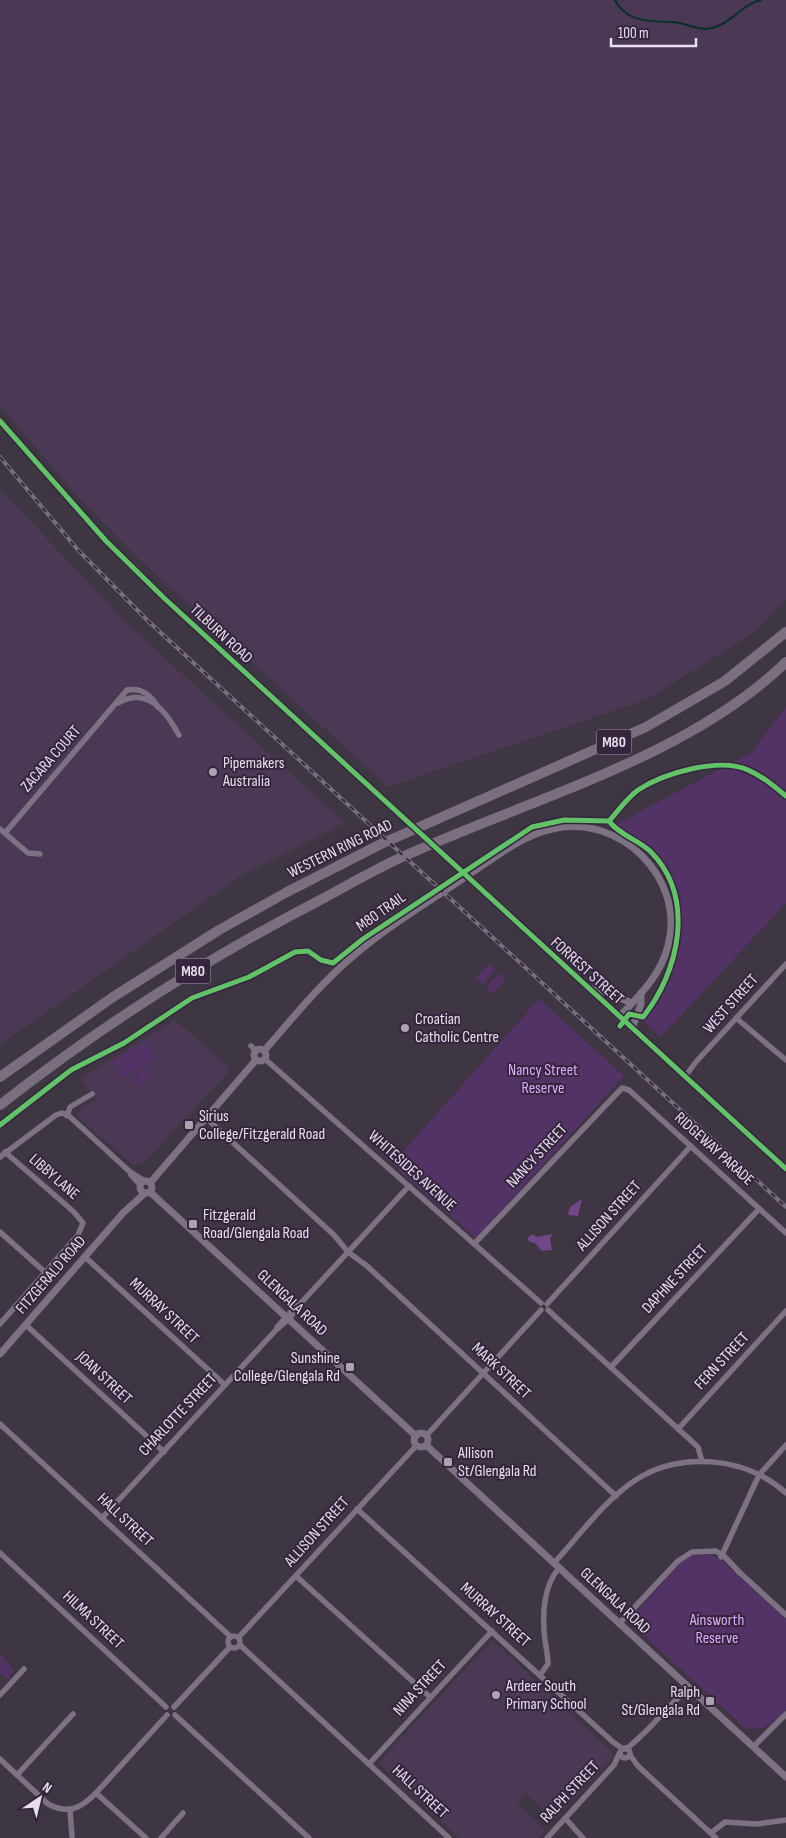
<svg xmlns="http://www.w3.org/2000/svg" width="786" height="1838" viewBox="0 0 786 1838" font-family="'Sofia Sans Condensed',sans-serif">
<rect width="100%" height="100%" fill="#3e3643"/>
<!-- built -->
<g fill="#4a3854">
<path d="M0 0H786V599L755 632 648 699 388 787 139 559 78 497 0 406Z"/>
<path d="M0 489 129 625 345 823 242 875 0 1045Z"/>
<path d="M175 1020 231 1069 143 1164 133 1165 77 1116 78 1111 97 1098 87 1089 80 1078Z"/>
<path d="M492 1640 613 1753 612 1758 554 1820 526 1794 517 1803 545 1830 538 1838H459L378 1763Z"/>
</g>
<!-- green -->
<g fill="#533265">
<path d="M786 707V903L661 1037 642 1020C681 975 695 903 655 855 644 842 629 834 615 825L751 753Z"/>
<path d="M489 964 496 970 483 985 476 978Z"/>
<path d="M499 973 506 979 493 994 486 988Z"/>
<path d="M539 999 624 1076 476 1238 392 1164Z"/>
<path d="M146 1041 156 1058 123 1078 112 1061Z"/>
<path d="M146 1066 152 1072 139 1088 132 1081Z"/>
<path d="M710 1554 722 1561 786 1619V1710C775 1721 762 1733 745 1728L628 1621 683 1560 693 1555Z"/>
<path d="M0 1653 14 1670 8 1680 0 1673Z"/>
</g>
<!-- forest -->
<g fill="#724789">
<path d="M582 1199 578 1216 568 1215 570 1207Z"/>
<path d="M533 1234 536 1237 553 1234 550 1238 552 1250 542 1251 535 1243 530 1242 527 1238Z"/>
</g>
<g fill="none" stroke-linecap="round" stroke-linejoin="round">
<!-- stream -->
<path stroke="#083129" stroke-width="2" d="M615 0C627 23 650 21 673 22 689 23 701 34 718 26 734 20 743 4 761 0"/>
<!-- minor -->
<g stroke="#7d7284" stroke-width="5.5">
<path d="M118 703C147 686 166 711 179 735"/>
<path d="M0 829 28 853 40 854"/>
<path d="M5 833 127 690C142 687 151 695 158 707"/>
<path d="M736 1018 786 1060"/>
<path d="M251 1046 256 1051"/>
<path d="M265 1059 541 1303"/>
<path d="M685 1077 695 1063 786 964"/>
<path d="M67 1116 70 1107 92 1094"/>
<path d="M205 1117 334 1235 348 1252 367 1266 616 1496"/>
<path d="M0 1157 56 1115 62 1113 68 1115 129 1171 145 1181"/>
<path d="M131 1175 140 1185"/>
<path d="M0 1232 45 1272"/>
<path d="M474 1244 622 1088 629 1090 786 1233"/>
<path d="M85 1257 225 1385"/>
<path d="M547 1304 691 1146"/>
<path d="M548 1310 698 1447 702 1461"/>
<path d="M0 1324 78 1235 83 1223 74 1212 5 1152"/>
<path d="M26 1325 164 1452"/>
<path d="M277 1327 296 1306"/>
<path d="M611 1367 759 1209"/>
<path d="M0 1424 231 1637"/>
<path d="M678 1429 786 1311"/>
<path d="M426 1436 541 1310"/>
<path d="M357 1509 613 1742 623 1749"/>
<path d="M102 1518 275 1331 289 1319 300 1304 409 1186"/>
<path d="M0 1553 166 1707"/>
<path d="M721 1557 759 1475 786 1445"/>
<path d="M554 1563C579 1536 603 1502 634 1481 679 1451 745 1456 786 1493"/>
<path d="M738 1571 786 1615"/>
<path d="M296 1576 430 1697"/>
<path d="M619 1624 678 1561 692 1552 716 1551 725 1557 740 1573"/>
<circle cx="234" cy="1642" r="6"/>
<path d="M239 1637 416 1446"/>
<path d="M240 1645 449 1838"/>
<path d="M540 1675 548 1664C548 1656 546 1648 545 1640 542 1617 543 1586 559 1568"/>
<path d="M0 1695 24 1669"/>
<path d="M174 1707 230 1647"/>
<path d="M175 1715 309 1838"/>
<path d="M753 1747 786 1714"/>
<circle cx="625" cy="1753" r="5"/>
<path d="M626 1749C650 1731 667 1706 689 1688"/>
<path d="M630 1755 638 1766 716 1838"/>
<path d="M0 1759 48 1804C69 1815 81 1808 96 1793L167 1715"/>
<path d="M369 1764 492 1631"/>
<path d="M17 1775 73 1714"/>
<path d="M96 1793 146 1838"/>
<path d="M70 1810 72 1836"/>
<path d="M565 1818 583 1838"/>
<path d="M711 1833 725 1822 756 1824 786 1820"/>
<path d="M161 1838 183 1813"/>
<path d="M547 1838 614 1765 619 1754"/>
</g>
<!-- tertiary -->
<g stroke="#7d7284" stroke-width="7">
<path d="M0 421 106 541 164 598 786 1169"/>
<path d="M588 988 600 990 632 1003"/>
<path d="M632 1029 641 1004V993"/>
<circle cx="260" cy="1055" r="6"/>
<path d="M264 1051C292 1019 319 985 352 957 387 927 428 902 467 876 493 859 520 836 552 829 620 813 686 878 668 946 660 976 640 995 619 1017"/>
<circle cx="146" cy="1187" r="6"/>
<path d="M150 1183 256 1060"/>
<path d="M150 1192 416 1436"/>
<path d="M0 1354 123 1213 145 1193"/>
<circle cx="421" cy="1440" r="7"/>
<path d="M426 1445 786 1777"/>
</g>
<!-- motorway -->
<g stroke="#796f7e" stroke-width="10">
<path d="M0 1077 113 997 219 930 287 892 381 844 646 727 725 681 786 632"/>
<path d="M0 1105C102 1025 211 956 326 897 351 883 376 869 402 857 526 800 688 758 786 662"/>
</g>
<defs>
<path id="rail" d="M0 457 78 550 148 621 786 1207"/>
</defs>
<!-- rail casing -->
<use href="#rail" stroke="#776f7d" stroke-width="4"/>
<!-- rail -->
<use href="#rail" stroke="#35263e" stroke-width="2" stroke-dasharray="5.5" stroke-linecap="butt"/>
<defs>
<g id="cycleway">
<path d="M0 421 106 541 164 598 786 1169"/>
<path d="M609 821C619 835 639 840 651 852 696 898 679 972 643 1017L629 1014 620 1026"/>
<path d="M0 1125 71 1070 124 1043 192 998 249 977 295 952 308 951 321 960 333 963 363 939 532 827 564 820 609 821C618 811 627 798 638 790 664 773 719 757 748 770 762 776 774 786 786 796"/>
</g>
</defs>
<!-- cycleway casing -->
<use href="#cycleway" stroke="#35263e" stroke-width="8"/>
<!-- cycleway -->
<use href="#cycleway" stroke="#61c268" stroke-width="5"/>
</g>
<!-- markers -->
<g fill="#aca3b2" stroke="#35263e" stroke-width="2">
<circle cx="213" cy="772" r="5"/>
<circle cx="405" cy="1028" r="5"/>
<rect x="184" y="1120" width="10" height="10" rx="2.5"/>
<rect x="188" y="1219" width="10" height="10" rx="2.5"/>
<rect x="345" y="1362" width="10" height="10" rx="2.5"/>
<rect x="443" y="1457" width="10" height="10" rx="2.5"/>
<circle cx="496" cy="1695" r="5"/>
<rect x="705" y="1696" width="10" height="10" rx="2.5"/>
</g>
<g text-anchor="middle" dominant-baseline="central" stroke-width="4" stroke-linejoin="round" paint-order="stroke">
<!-- shield labels -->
<g fill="#35263e" stroke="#b2a7b9" stroke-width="1">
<rect x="596.5" y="729.5" width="35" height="25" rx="4"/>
<rect x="175.5" y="958.5" width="35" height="25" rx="4"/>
</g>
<g font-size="15" font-weight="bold" fill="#e7deee">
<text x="614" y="742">M80</text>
<text x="193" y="971">M80</text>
</g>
<!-- street labels -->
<g font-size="16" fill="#e7deee" stroke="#35263e">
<text transform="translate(221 634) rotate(43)">TILBURN ROAD</text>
<text transform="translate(51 759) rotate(-49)">ZACARA COURT</text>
<text transform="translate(340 849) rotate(-26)">WESTERN RING ROAD</text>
<text transform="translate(381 912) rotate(-35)">M80 TRAIL</text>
<text transform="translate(587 971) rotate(42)">FORREST STREET</text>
<text transform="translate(731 1004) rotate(-48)">WEST STREET</text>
<text transform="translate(714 1149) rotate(42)">RIDGEWAY PARADE</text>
<text transform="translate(537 1156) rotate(-47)">NANCY STREET</text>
<text transform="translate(412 1171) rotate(42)">WHITESIDES AVENUE</text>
<text transform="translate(54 1177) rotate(41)">LIBBY LANE</text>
<text transform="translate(609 1216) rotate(-48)">ALLISON STREET</text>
<text transform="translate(51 1275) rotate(-49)">FITZGERALD ROAD</text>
<text transform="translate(675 1279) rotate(-47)">DAPHNE STREET</text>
<text transform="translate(292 1303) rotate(43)">GLENGALA ROAD</text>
<text transform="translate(164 1311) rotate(43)">MURRAY STREET</text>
<text transform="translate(722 1361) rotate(-47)">FERN STREET</text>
<text transform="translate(501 1371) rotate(43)">MARK STREET</text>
<text transform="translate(104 1378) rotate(43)">JOAN STREET</text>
<text transform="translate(178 1415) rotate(-47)">CHARLOTTE STREET</text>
<text transform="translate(125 1520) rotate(43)">HALL STREET</text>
<text transform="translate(317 1532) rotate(-48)">ALLISON STREET</text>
<text transform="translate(615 1601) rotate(43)">GLENGALA ROAD</text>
<text transform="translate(495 1615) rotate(42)">MURRAY STREET</text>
<text transform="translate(93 1620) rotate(43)">HILMA STREET</text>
<text transform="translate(420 1688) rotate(-47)">NINA STREET</text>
<text transform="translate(420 1792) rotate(43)">HALL STREET</text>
<text transform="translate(570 1792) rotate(-47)">RALPH STREET</text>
</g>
<!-- poi labels -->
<g font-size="16" fill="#e7deee" stroke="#35263e" text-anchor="start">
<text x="223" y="763">Pipemakers<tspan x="223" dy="18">Australia</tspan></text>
<text x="415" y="1019">Croatian<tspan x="415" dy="18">Catholic Centre</tspan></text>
<text x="199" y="1116">Sirius<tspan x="199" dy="18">College/Fitzgerald Road</tspan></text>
<text x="203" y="1215">Fitzgerald<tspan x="203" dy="18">Road/Glengala Road</tspan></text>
<text x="340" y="1358" text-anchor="end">Sunshine<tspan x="340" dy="18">College/Glengala Rd</tspan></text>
<text x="458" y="1453">Allison<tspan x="458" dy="18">St/Glengala Rd</tspan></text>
<text x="506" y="1686">Ardeer South<tspan x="506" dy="18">Primary School</tspan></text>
<text x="700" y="1692" text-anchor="end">Ralph<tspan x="700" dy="18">St/Glengala Rd</tspan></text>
</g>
<!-- park labels -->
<g font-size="16" fill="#ddaafb" stroke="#35263e">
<text x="543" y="1070">Nancy Street<tspan x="543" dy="18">Reserve</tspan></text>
<text x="717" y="1620">Ainsworth<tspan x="717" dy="18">Reserve</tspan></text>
</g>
</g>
<!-- north arrow -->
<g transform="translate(40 1798) rotate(35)" stroke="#35263e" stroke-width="4" paint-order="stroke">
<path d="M0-4L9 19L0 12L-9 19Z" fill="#e7deee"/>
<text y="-8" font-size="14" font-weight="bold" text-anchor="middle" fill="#e7deee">N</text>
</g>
<!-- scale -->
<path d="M611 38v8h85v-8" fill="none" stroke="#e7deee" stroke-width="2.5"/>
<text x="618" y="38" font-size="15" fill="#e7deee" stroke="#35263e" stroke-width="4" paint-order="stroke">100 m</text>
</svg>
